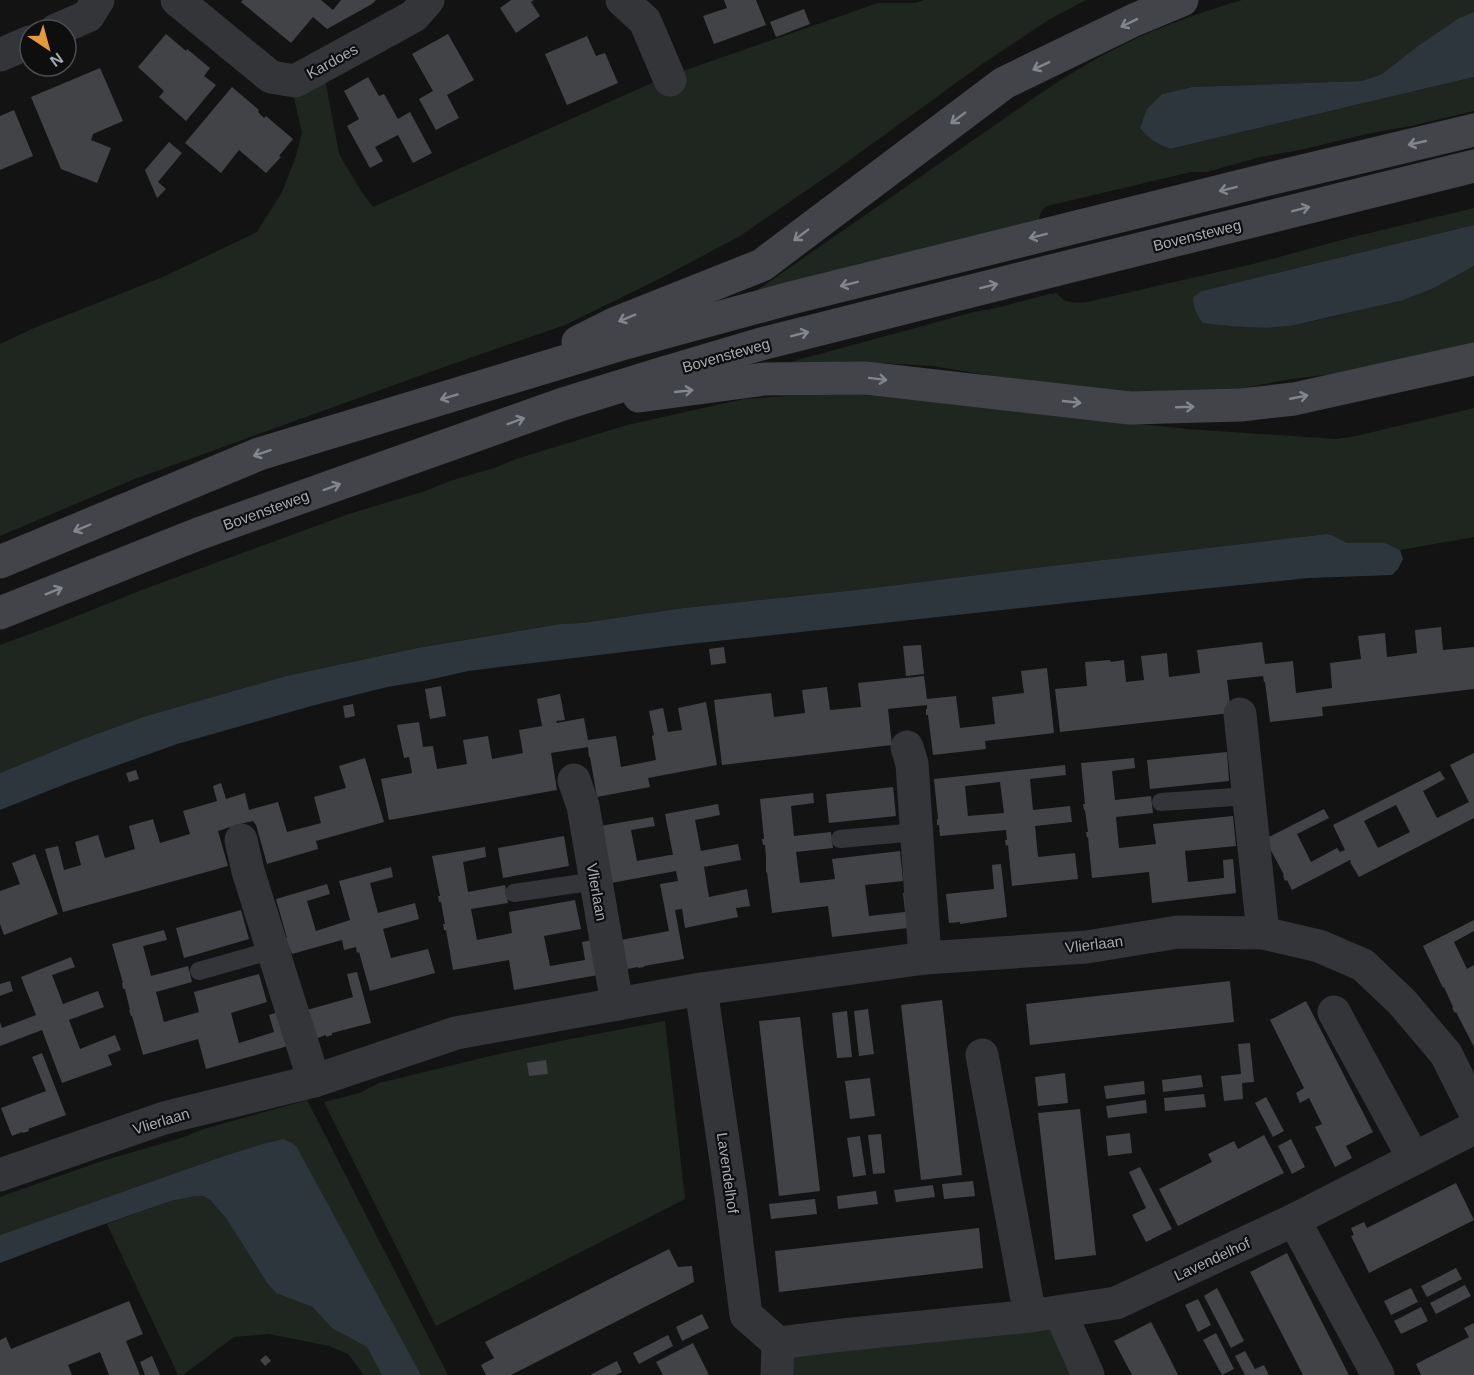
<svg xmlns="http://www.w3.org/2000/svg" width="1474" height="1375" viewBox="0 0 1474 1375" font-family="Arial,sans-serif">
<rect width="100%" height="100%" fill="#131314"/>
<!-- green -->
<g fill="#1f261f">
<path d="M924 0H1086L1050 19 985 62 836 170 740 236 659 279 565 325 444 367 132 480 0 536V344L34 328 163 277 257 232 282 192 296 156 302 133 293 94 325 79 339 154 361 191 373 207 663 78 878 3H915Z"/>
<path d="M1242 0H1474V12L1459 18 1419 45 1382 74 1362 81 1192 87 1162 94 1140 127C1149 139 1157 144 1170 149L1474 77V111L1411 126 1371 133 1300 150 1260 157 1207 172H1191L1047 206C1041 210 1039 215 1039 222L740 302 1047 89C1067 76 1086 64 1107 53 1150 30 1195 14 1242 0Z"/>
<path d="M1474 208V225L1202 291 1224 326 1279 327 1291 326 1341 315 1434 288 1474 266V344L1339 373 1285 380 1196 397 1080 390 932 366 864 362H790L974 312 996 308 1049 294 1057 293C1064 304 1075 303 1087 302L1253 264 1349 238Z"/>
<path d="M837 392 1187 429 1336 439 1356 436 1474 408V537L1400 550 1385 543H1347L1332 535 1327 534 1051 566 856 590 683 608 582 623 560 624 417 648 286 676 146 716 83 739 0 773V645L57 624 139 591 349 514 425 491 450 481 497 467 516 459 627 425 744 399Z"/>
<path d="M665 1021 685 1199 436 1326 324 1102 360 1093 379 1083 486 1057 560 1041Z"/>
<path d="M307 1100 448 1375H364L348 1354 329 1346 269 1334 234 1337 183 1375H178L107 1224 171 1201 196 1196H203L210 1200 226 1218 267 1283 276 1293 283 1139 266 1143 224 1156 0 1235V1197L99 1162 181 1138 204 1129Z"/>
<path d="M1052 1327 1077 1375H788L791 1356Z"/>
</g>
<!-- water -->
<g fill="#2d363c">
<path d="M1474 12V77L1170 149C1157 144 1149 139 1140 128L1147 109 1162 94 1192 87 1362 81 1382 74 1419 45 1459 18Z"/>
<path d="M1474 225V266L1434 288 1403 300 1291 326C1262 329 1232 327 1203 323 1197 315 1193 307 1193 297L1202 291Z"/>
<path d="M1327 534 1332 535 1347 543H1385L1400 550 1403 559 1398 569 1392 575 1309 578 1094 600 681 645 468 671 424 681 387 687 315 705 177 744 68 783 0 810V773L83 739 146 716 286 676 417 648 560 624 582 623 683 608 856 590 1051 566Z"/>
<path d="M283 1139 292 1143 296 1146 421 1375H382L367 1347 332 1328 313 1307 276 1293 267 1283 226 1218 210 1200 203 1196H196L171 1201 82 1232 0 1263V1235L224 1156 266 1143Z"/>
</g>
<!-- building -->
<g fill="#424347" fill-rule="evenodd">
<path d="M243 0H321L333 10 341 0H376L372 4 327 29 313 17 291 43 241 2Z"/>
<path d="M511 0H534L531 2 540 16 516 33 500 8Z"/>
<path d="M724 0H756L766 25 714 44 703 16 727 8Z"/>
<path d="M804 9 810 24 776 37 770 22Z"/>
<path d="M166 34 186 51 187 49 210 68 204 76 216 85 186 121 159 97 164 91 138 67Z"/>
<path d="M448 34 474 80 447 95 459 118 436 130 419 99 433 91 412 54Z"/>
<path d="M587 36 596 56 605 53 618 83 567 105 545 54Z"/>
<path d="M100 68 123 121 93 134 91 140 111 148 97 183 61 169 31 97Z"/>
<path d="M368 77 379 96 384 94 398 119 410 112 432 153 413 163 398 135 375 147 383 161 370 168 347 126 359 119 344 91Z"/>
<path d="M232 87 259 110 258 112 264 118 266 116 293 139 279 156 281 157 266 173 239 150 221 173 185 143Z"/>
<path d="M14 110 33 156 0 170V116Z"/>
<path d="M169 142 182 153 158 182 166 189 157 198 145 170Z"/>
<path d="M1441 627 1443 650 1474 647V689L1322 707 1323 716 1270 722 1265 682H1264L1263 676 1227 680 1231 713 1060 732 1055 689 1087 686 1085 662 1110 660 1111 662 1124 660 1126 682 1144 680 1141 656 1167 653 1169 677 1200 673 1197 650 1262 642 1265 664 1293 661 1296 693 1332 688 1330 663 1361 659 1358 636 1385 633 1387 657 1417 653 1415 630Z"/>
<path d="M921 645 924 674 906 676 903 646Z"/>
<path d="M724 647 726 663 711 665 709 649Z"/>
<path d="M1047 668 1054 733 985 741 986 749 933 755 928 715H926V709H927V705L888 709 892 745 722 765 714 700 771 693 774 717 805 713 802 690 827 687 830 710 861 707 858 683 924 676 927 699 956 696 960 728 995 724 992 697 1024 693 1021 671Z"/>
<path d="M441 686 446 716 430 719 425 689Z"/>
<path d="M560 694 565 720 556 721 557 723 584 718 588 740 616 736 621 767 656 760 652 736 654 735 649 711 663 708 668 732 682 730 678 708 706 702 717 765 648 778 650 787 597 797 590 757H589L588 747 551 753 557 790 389 820 381 779 412 773 409 757 404 758 397 725 419 722 423 747 433 746 437 769 467 764 463 740 488 736 492 759 523 753 519 730 542 726 537 699Z"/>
<path d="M353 704 355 716 345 718 343 706Z"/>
<path d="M1227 752 1229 781 1150 789 1147 760Z"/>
<path d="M1474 753V818L1359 877 1350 862 1351 861 1350 860 1292 890 1287 880 1285 881 1283 876 1284 875 1265 839 1324 809 1329 818 1297 834 1311 862 1337 848 1340 852 1345 850 1333 825 1440 771 1445 779 1423 791 1437 818 1469 802 1450 765ZM1396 805 1410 832 1378 848 1364 821Z"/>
<path d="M365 758 384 822 316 841 318 849 267 864 256 825 253 821 240 824 218 831 228 866 63 912 45 849 58 846 64 870 81 865 75 842 98 835 105 858 135 849 129 826 153 819 160 843 190 834 183 811 217 801 213 786 221 783 226 799 245 793 249 810 278 802 287 832 321 823 314 797 346 788 339 766Z"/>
<path d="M1134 758 1135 768 1112 771 1115 800 1151 796 1153 813 1116 817 1119 848 1156 844 1153 824 1233 816 1236 846 1185 851 1188 882 1224 878 1223 860 1233 859 1236 893 1152 903 1149 872 1092 878 1088 837 1087 838 1086 832H1088L1085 810H1084L1083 804H1085L1081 763Z"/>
<path d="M1065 765 1066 775 1030 779 1033 810 1070 806 1072 822 1035 826 1038 857 1075 853 1078 879 1012 886 1008 845 1006 846 1005 840H1007L1006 830 940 836 939 825H937V819H938L934 779ZM1000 782 1004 813 968 816 965 786Z"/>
<path d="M136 770 139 779 129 782 126 773Z"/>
<path d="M893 787 896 816 829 823 826 794Z"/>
<path d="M813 793 814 803 791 806 794 836 831 832 833 848 796 852 800 883 835 879 832 859 900 851 903 881 865 885 869 916 905 912 903 893H913L916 927 832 937 828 906 772 913 767 872 766 873V857L765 845H763L762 839H764L760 799Z"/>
<path d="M718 804 720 815 695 820 701 851 738 844 741 860 704 867 709 897 747 889 750 906 736 908 738 917 685 928 682 909 675 910 684 959 644 966V967L638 968V967L627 969 621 940 669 931 660 884 678 881 676 871 611 883 600 826 653 817 655 826 631 830 637 861 670 855H673L665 814Z"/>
<path d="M564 836 569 866 503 878 498 848Z"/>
<path d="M485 847 486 857 463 862 468 892 505 885 508 903 471 909 477 940 512 933 509 912 575 900 581 929 544 936 550 966 585 960 582 942 592 940 598 975 514 990 509 960 453 970 446 930H444L443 924H445L441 902H439L438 896H440L432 856Z"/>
<path d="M35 854 58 914 4 935 0 924V891L20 884 12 863Z"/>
<path d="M1001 864 1007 917 960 924V922L949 923 946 894 994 889 992 865Z"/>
<path d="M391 867 393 877 370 883 378 913 415 903 419 919 383 929 391 958 428 949 435 973 370 991 359 952 357 953 356 947 344 950 342 940 292 954 285 937 287 938 276 899 327 884 330 894 307 901 316 931 350 920 339 881Z"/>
<path d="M241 910 249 939 184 958 176 928Z"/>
<path d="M1474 920V931L1454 942 1467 969 1474 965V1047L1456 1012 1455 1013 1452 1008 1453 1007 1444 987 1443 988 1423 946Z"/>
<path d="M164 930 167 940 143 946 151 976 188 966 192 982 156 992 164 1022 199 1012 194 992 259 974 267 1002 231 1013 239 1043 274 1032 269 1015 278 1012 288 1046 206 1069 198 1039 143 1055 132 1016H131L129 1010H130L125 989H123L122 983H123L112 944Z"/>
<path d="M71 957 75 967 52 975 63 1004 98 991 104 1007 69 1020 80 1049 115 1035 121 1050 108 1055 112 1065 62 1083 42 1030 0 1046V1022L2 1028 36 1015 21 977Z"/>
<path d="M357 972 371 1023 332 1033V1035L326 1037V1035L315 1039 307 1010 353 997 347 974Z"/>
<path d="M10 981 13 991 0 996V984Z"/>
<path d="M1230 981 1234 1022 1030 1045 1026 1004Z"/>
<path d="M942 1000 962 1175 921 1180 901 1005Z"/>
<path d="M1306 1001 1373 1132 1346 1146 1352 1158 1335 1167 1315 1127 1322 1124 1309 1098 1300 1103 1296 1093 1304 1088 1270 1020Z"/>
<path d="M868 1009 874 1054 859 1056 854 1011Z"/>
<path d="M847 1011 852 1057 837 1058 832 1013Z"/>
<path d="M800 1017 820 1191 779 1196 759 1021Z"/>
<path d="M1250 1043 1254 1082 1242 1083 1243 1099 1224 1101 1221 1076 1241 1074 1238 1044Z"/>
<path d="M42 1053 66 1115 28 1129 29 1131 23 1133 22 1132 12 1136 1 1108 46 1091 32 1057Z"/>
<path d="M546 1060 548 1074 529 1076 527 1063Z"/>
<path d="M1065 1073 1068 1103 1038 1106 1035 1077Z"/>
<path d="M1201 1075 1203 1087 1163 1092 1162 1080Z"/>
<path d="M870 1078 875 1116 850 1119 845 1081Z"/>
<path d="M1144 1081 1145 1094 1106 1099 1104 1086Z"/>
<path d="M1204 1094 1206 1107 1165 1111 1164 1098Z"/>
<path d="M1266 1097 1284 1131 1273 1137 1255 1103Z"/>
<path d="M1146 1100 1147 1113 1108 1118 1106 1106Z"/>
<path d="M1080 1109 1096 1255 1055 1260 1038 1113Z"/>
<path d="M1130 1133 1132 1153 1108 1156 1106 1136Z"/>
<path d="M881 1134 885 1173 873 1174 868 1135Z"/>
<path d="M1264 1135 1284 1173 1178 1226 1159 1189 1212 1162 1208 1154 1234 1141 1238 1149Z"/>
<path d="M860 1136 866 1175 853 1177 847 1138Z"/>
<path d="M1291 1139 1305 1167 1292 1174 1278 1146Z"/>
<path d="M1140 1167 1172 1229 1146 1242 1132 1215 1146 1208 1129 1172Z"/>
<path d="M973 1181 975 1196 944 1199 942 1184Z"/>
<path d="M1456 1183 1474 1220 1369 1273 1351 1236 1354 1235 1351 1228 1364 1222 1367 1228Z"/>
<path d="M933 1185 935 1197 896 1202 894 1190Z"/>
<path d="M876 1191 878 1204 838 1209 837 1196Z"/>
<path d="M815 1199 817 1214 771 1219 769 1204Z"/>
<path d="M979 1228 983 1268 779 1292 775 1251Z"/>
<path d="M669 1249 678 1267 692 1266 694 1282 511 1375H486L481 1365 494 1358 485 1342Z"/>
<path d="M1287 1253 1300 1279 1349 1375H1303L1250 1272Z"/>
<path d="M1456 1268 1462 1279 1427 1297 1421 1286Z"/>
<path d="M1465 1285 1471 1296 1436 1314 1430 1303Z"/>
<path d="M1217 1288 1244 1341 1231 1348 1204 1296Z"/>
<path d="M1411 1288 1418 1302 1391 1315 1384 1301Z"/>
<path d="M1198 1299 1211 1325 1198 1332 1185 1305Z"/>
<path d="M129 1301 143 1334 126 1341 140 1375H109L100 1352 68 1365 72 1375H0V1340L6 1337 11 1349Z"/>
<path d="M1421 1307 1428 1321 1401 1334 1394 1321Z"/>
<path d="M702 1314 709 1328 682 1341 676 1327Z"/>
<path d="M1151 1322 1165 1349 1178 1375H1132L1114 1341Z"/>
<path d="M1474 1323V1375H1421L1416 1364 1469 1337 1464 1328Z"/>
<path d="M1216 1333 1234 1369 1222 1375 1203 1340Z"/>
<path d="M668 1335 673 1346 639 1364 633 1353Z"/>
<path d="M693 1343 709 1375H663L656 1362Z"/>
<path d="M1245 1351 1255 1369 1264 1365 1269 1375H1245L1235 1356Z"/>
<path d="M266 1355 271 1361 265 1366 260 1360Z"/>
<path d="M152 1356 160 1375H145L140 1362Z"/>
<path d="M617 1361 622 1372 616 1375H590Z"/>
</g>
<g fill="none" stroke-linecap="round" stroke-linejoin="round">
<!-- lane -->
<g stroke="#343539" stroke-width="18">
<path d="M1161 802 1248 796"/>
<path d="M840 839 916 832"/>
<path d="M514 893 596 881"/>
<path d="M199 971 273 950"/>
</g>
<!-- street -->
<g stroke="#343539" stroke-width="33">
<path d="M177 0 271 77 295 81 414 16 428 0"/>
<path d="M622 0 645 21 670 80"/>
<path d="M56 30 88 16 98 0"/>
<path d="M0 55 30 42"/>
<path d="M1240 714 1263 933"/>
<path d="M907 747 912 764 925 958"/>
<path d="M574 780 583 806 617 1004"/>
<path d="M241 840 248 871 314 1081"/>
<path d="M701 989 730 1188 746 1315 778 1343"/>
<path d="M1334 1012 1414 1159"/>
<path d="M982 1055 1030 1316"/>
<path d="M0 1175 164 1118 314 1081 456 1033 701 989 925 958 1087 947 1178 932 1263 933 1319 946 1363 965 1402 1002 1446 1054 1474 1110"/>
<path d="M1294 1220 1378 1375"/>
<path d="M1060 1312 1088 1375"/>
<path d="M777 1375 778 1343 842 1335 1030 1316 1116 1303 1294 1220 1474 1128"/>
</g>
<!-- secondary -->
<g stroke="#424449" stroke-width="33">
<path d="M578 342 616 323 762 265 1004 83 1134 20 1182 0"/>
<path d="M639 396 764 379 865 378 1130 408 1241 405 1294 399 1474 359"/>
<path d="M0 562 259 454 625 343 787 299 1265 180 1474 130"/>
<path d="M0 613 198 534 563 404 660 374 761 344 1055 270 1474 166"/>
</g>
</g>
<!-- one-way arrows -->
<defs><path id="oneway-shaft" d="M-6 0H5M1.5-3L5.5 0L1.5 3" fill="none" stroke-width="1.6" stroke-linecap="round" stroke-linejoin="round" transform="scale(1.5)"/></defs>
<g stroke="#82878e">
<use href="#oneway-shaft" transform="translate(1129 23) rotate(154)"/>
<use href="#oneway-shaft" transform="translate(1041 66) rotate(155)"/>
<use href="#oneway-shaft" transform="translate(958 118) rotate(143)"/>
<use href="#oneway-shaft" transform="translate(1417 143) rotate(167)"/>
<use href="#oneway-shaft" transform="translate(1228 189) rotate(166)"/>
<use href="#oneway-shaft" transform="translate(1301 209) rotate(-14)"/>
<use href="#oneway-shaft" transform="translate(801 235) rotate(143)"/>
<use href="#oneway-shaft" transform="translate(1038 236) rotate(166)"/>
<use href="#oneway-shaft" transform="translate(849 284) rotate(166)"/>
<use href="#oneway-shaft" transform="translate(989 286) rotate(-14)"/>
<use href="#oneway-shaft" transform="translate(627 318) rotate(158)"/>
<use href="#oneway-shaft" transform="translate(800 334) rotate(-14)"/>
<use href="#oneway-shaft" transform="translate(878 379) rotate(7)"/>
<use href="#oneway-shaft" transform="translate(684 391) rotate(-6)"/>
<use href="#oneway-shaft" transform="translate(449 397) rotate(163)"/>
<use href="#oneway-shaft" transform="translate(1299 397) rotate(-11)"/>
<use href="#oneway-shaft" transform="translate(1072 402) rotate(6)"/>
<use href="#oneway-shaft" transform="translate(1185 407) rotate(-2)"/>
<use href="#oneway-shaft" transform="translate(516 421) rotate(-20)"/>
<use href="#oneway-shaft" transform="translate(262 453) rotate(161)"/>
<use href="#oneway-shaft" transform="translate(332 487) rotate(-20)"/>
<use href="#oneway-shaft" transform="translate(82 528) rotate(157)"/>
<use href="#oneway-shaft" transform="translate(54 591) rotate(-22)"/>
</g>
<g text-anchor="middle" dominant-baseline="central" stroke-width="4.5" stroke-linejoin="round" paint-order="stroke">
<!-- street labels -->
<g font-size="15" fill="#a5abb3" stroke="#0e0e0f">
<text transform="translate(332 61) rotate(-29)">Kardoes</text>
<text transform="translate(1197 235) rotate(-14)">Bovensteweg</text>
<text transform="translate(726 355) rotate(-16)">Bovensteweg</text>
<text transform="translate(266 510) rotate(-20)">Bovensteweg</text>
<text transform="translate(597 892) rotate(80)">Vlierlaan</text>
<text transform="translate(1094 944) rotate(-7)">Vlierlaan</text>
<text transform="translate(161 1121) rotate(-17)">Vlierlaan</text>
<text transform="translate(728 1173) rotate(82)">Lavendelhof</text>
<text transform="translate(1212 1259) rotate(-25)">Lavendelhof</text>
</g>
</g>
<!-- north arrow -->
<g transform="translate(48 48) rotate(144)"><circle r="28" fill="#0e0e0f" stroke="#4a4d51" stroke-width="1.5"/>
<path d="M0-4.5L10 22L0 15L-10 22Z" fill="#e3993c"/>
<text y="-9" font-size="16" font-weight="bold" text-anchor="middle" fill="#a5abb3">N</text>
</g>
</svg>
